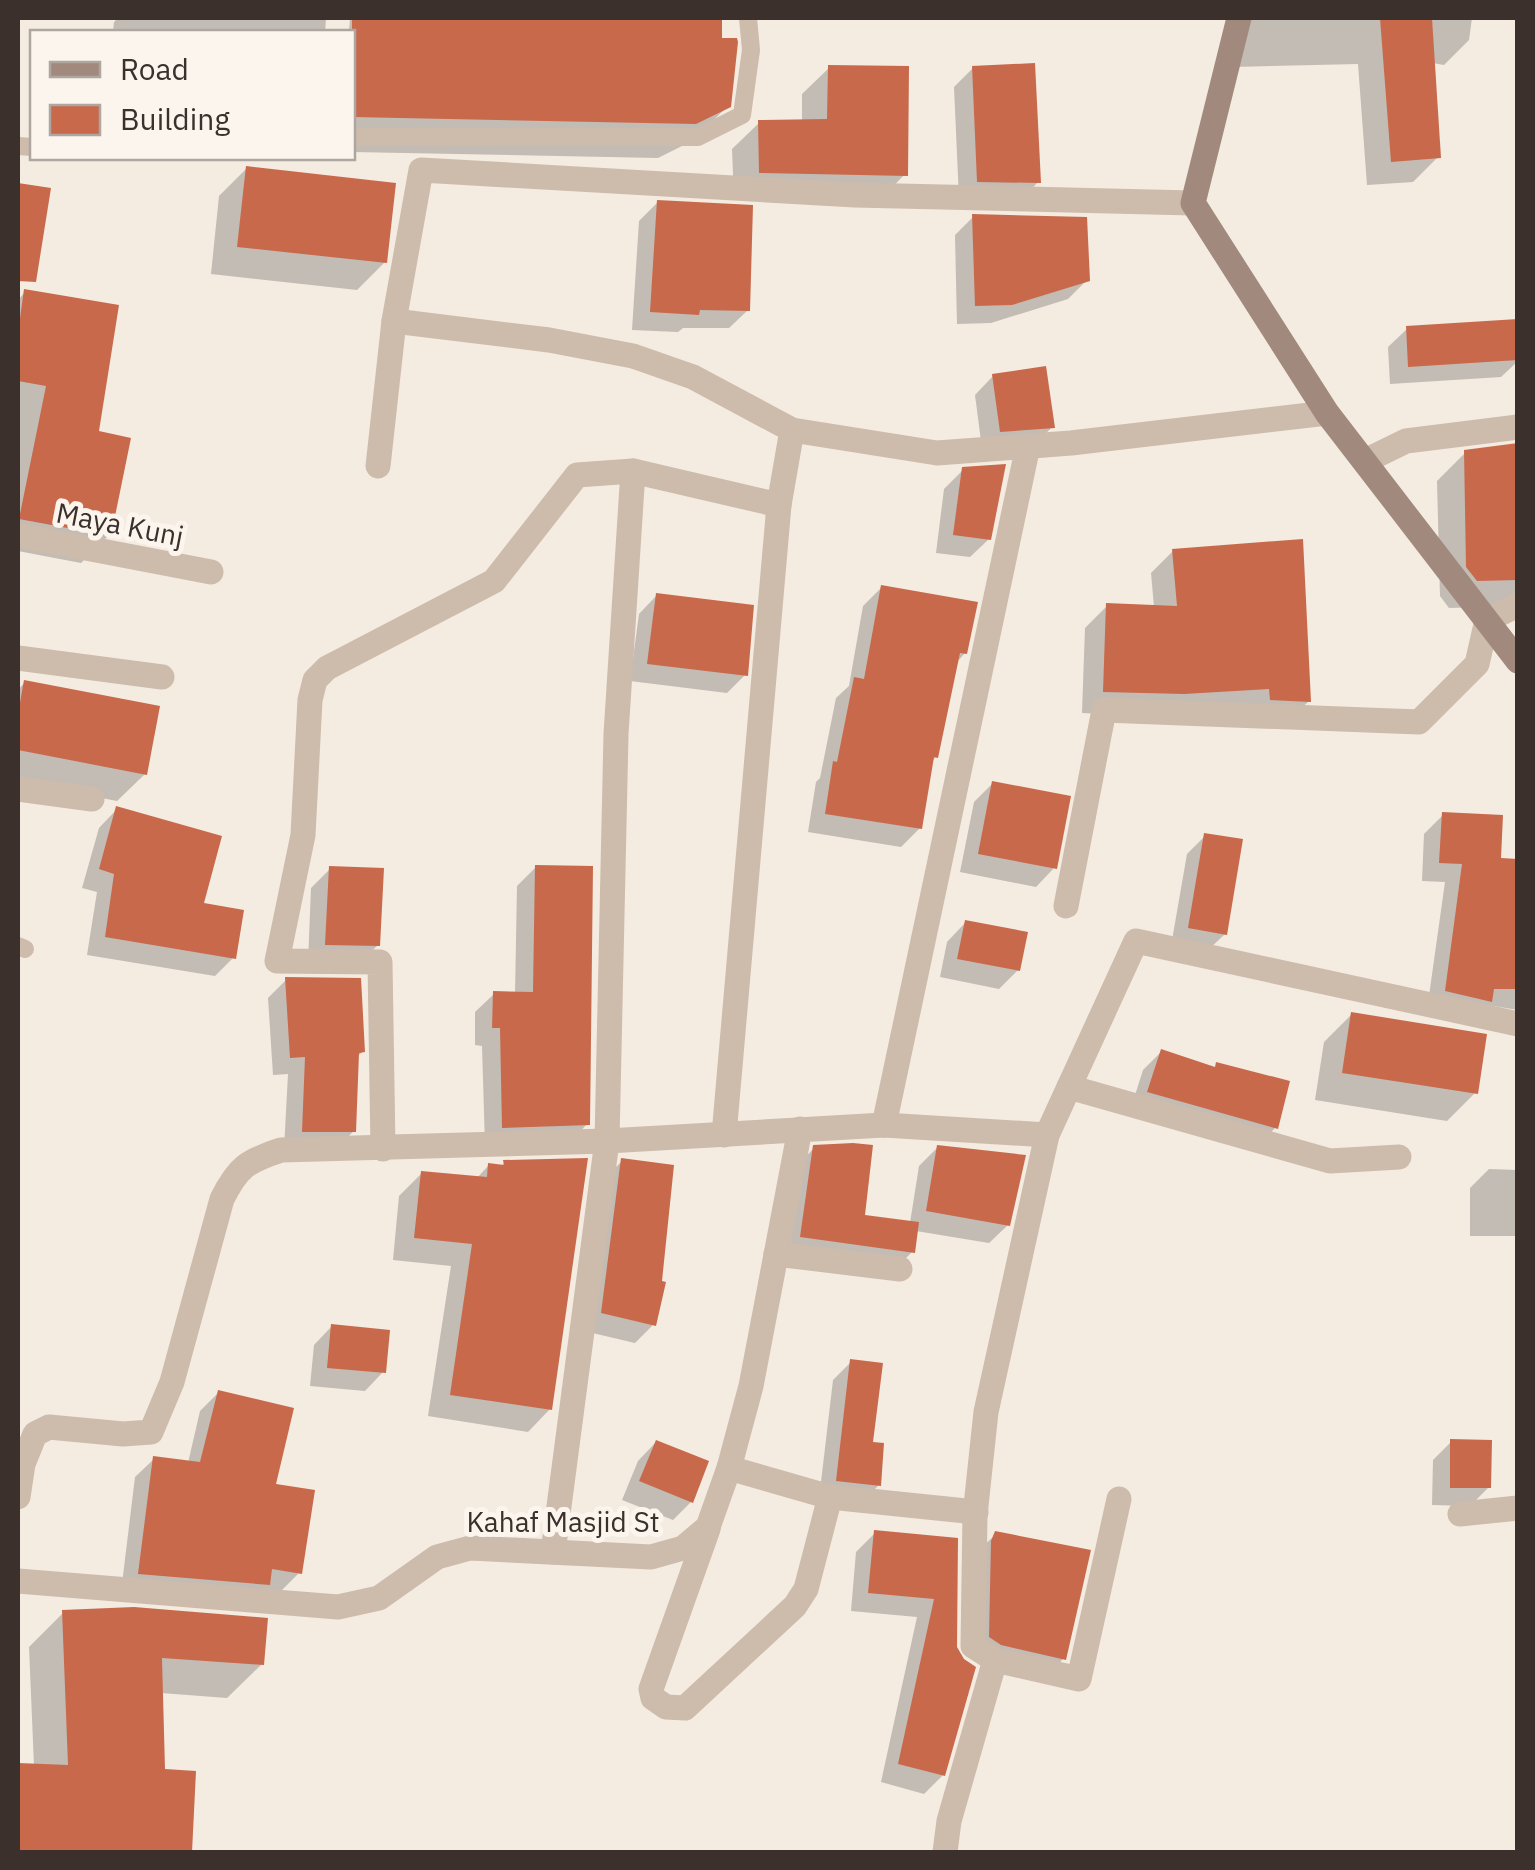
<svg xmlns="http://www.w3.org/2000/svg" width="1535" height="1870" viewBox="0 0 1535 1870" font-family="'IBM Plex Sans',sans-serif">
<rect width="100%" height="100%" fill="#f4ebe1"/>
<!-- shadow -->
<g fill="#0003">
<path d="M118 18H326L325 32H113L114 22Z"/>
<path d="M350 18H720L719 40 728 106 692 141 658 158 352 152V32H349Z"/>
<path d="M1245 18H1472L1469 40 1444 65 1432 63 1438 157 1413 182 1367 185 1358 64 1232 67Z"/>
<path d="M829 68 905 174 879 201 734 198 732 149 759 123 802 122V94Z"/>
<path d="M973 68 1038 182 1020 201 959 199 954 87Z"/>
<path d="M247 168 385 262 357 290 211 274 219 196Z"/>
<path d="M18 185 48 190 36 265 18 284Z"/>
<path d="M658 202 748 310 729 328H683L678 332 632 330 639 221Z"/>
<path d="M973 217 1087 280 1068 299 991 323 957 324 955 235Z"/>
<path d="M25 292 96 433 109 535 81 563 18 551V300Z"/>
<path d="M1518 321V361L1501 377 1390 384 1388 347 1407 329Z"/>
<path d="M993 376 1052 427 1034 446 982 449 975 395Z"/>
<path d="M1518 447 1517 606 1449 608 1440 596 1437 481 1465 453Z"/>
<path d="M963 470 989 539 970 557 936 553 944 489Z"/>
<path d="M1173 551 1309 701 1286 723 1082 713 1085 628 1107 606 1154 607 1151 573Z"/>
<path d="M882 587 965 653 956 663 936 757 931 762 920 828 901 847 808 832 816 782 820 778 836 698 849 686 863 606Z"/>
<path d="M657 595 745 675 727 693 630 681 639 614Z"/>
<path d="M25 682 145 774 117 801 18 782V690Z"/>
<path d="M993 783 1054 868 1036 887 960 872 974 802Z"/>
<path d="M117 809 201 905 234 957 215 976 87 955 97 892 82 888 99 828Z"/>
<path d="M1443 815 1498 880 1518 942V1010L1487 1005 1427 1010 1445 882 1422 881 1424 834Z"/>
<path d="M1205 836 1225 934 1206 952 1171 946 1187 854Z"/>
<path d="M536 867 587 1124 569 1143 485 1145 482 1046 475 1045V1012L494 994H515L517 886Z"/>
<path d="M330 869 378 945 359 963H308L311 888Z"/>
<path d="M965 923 1018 970 999 989 940 977 947 942Z"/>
<path d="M286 980 363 1051 357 1057 354 1131 335 1149H284L288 1074 273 1075 268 998Z"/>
<path d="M1352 1014 1475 1093 1447 1121 1315 1100 1324 1042Z"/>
<path d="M1162 1051 1275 1128 1257 1147 1130 1111 1143 1070Z"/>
<path d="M938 1147 1008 1225 989 1243 916 1231 913 1251 894 1270 783 1255 796 1167 814 1148 862 1217 910 1223 919 1166Z"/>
<path d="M622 1161 654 1324 635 1343 584 1331 603 1180Z"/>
<path d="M504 1163 550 1409 528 1432 428 1416 451 1266 393 1260 399 1196 422 1173 476 1179 489 1165 500 1167Z"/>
<path d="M1489 1169 1518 1170V1236H1470V1188Z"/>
<path d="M332 1326 383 1372 365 1391 310 1386 314 1345Z"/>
<path d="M851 1362 879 1485 860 1503 819 1499 833 1380Z"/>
<path d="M219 1392 273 1486 299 1573 281 1591 121 1592 135 1477 154 1459 188 1463 200 1411Z"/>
<path d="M656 1442 691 1502 673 1520 622 1500 638 1461Z"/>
<path d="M1451 1442 1489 1487 1470 1506 1432 1505 1433 1460Z"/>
<path d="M875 1533 956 1541 943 1775 924 1794 881 1782 917 1617 851 1611 856 1552Z"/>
<path d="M996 1534 1064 1658 1046 1677 982 1662 977 1552Z"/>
<path d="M63 1613 262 1664 227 1698 161 1693 163 1772 193 1773 189 1852H18V1765L34 1766 29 1647Z"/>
</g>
<!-- building -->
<g fill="#c8694b">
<path d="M352 18H722V38H737L738 42 731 107 696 124 352 117Z"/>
<path d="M1380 18H1432L1441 158 1391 162Z"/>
<path d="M1035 63 1041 183 977 182 972 66Z"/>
<path d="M828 65 909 66 908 176 759 173 758 120 827 119Z"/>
<path d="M246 166 396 183 387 263 237 247Z"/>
<path d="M18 183 51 188 36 282 18 281Z"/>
<path d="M657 200 753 205 750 311 700 310 699 315 650 312Z"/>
<path d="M972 214 1087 217 1090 281 1012 305 975 306Z"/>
<path d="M24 289 119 305 99 431 131 438 111 536 19 519 46 386 18 381V333Z"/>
<path d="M1518 319V360L1408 367 1406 326Z"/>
<path d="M1046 366 1055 428 1000 432 992 374Z"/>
<path d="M1518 443V580L1477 581 1466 567 1464 450Z"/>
<path d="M1006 464 991 540 953 535 962 467Z"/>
<path d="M1303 539 1311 702 1270 700 1269 689 1184 694 1103 692 1106 603 1177 606 1172 549Z"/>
<path d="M881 585 978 602 967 654 960 653 938 758 934 757 922 829 825 814 833 761 837 762 854 677 864 679Z"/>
<path d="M656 593 754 605 748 676 647 664Z"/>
<path d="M24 680 160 706 147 775 18 750V714Z"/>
<path d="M992 781 1071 796 1057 869 978 854Z"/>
<path d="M116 806 222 836 204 903 244 910 236 959 105 937 114 874 99 869Z"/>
<path d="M1442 812 1503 815 1501 858 1518 859V989H1494L1492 1002 1445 991 1462 864 1439 863Z"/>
<path d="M1204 833 1243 839 1227 935 1188 928Z"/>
<path d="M535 865 593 866 590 1125 502 1128 500 1028H492L493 991 533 992Z"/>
<path d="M329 866 384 868 380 946 325 945Z"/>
<path d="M965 920 1028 932 1020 971 957 959Z"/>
<path d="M285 977 361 978 365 1052 359 1053 356 1132H302L305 1057 290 1058Z"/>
<path d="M1351 1012 1487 1034 1478 1094 1342 1073Z"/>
<path d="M1161 1049 1215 1067 1216 1062 1290 1081 1278 1129 1147 1092Z"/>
<path d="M853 1143 873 1145 865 1215 919 1222 915 1253 800 1237 813 1145Z"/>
<path d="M937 1145 1026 1155 1010 1226 926 1211Z"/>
<path d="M588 1158 552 1410 450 1395 472 1244 414 1238 421 1171 487 1177 488 1163 504 1165 503 1160Z"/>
<path d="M621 1158 674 1165 662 1281 666 1282 656 1326 601 1313Z"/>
<path d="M331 1324 390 1330 386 1373 327 1368Z"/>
<path d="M850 1359 883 1363 873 1442 884 1443 881 1486 836 1481Z"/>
<path d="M218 1390 294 1408 276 1484 315 1490 302 1574 272 1569 270 1585 138 1574 153 1456 200 1462Z"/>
<path d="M1450 1439 1492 1440 1491 1488H1450Z"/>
<path d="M656 1440 709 1461 693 1503 639 1481Z"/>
<path d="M874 1530 958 1538 957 1647 964 1659 976 1667 945 1776 898 1764 934 1599 868 1593Z"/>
<path d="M995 1531 1091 1550 1066 1660 1001 1645 989 1637 991 1541Z"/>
<path d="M134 1607 268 1618 264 1665 162 1658 165 1769 196 1771 192 1852H18V1763L68 1765 62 1610Z"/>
</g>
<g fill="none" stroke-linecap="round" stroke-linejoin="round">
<!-- lane -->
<g stroke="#cdbbac" stroke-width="18">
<path d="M352 137H698L742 115 751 50 748 18"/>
<path d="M18 146 32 147"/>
<path d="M18 946 25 949"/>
</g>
<!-- street -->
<g stroke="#cdbbac" stroke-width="25">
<path d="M394 321 549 340 633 356 693 377 792 430 937 453 1071 443 1327 413"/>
<path d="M1365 461 1406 441 1518 427"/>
<path d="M378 466 394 321 421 170 855 195 1193 203"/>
<path d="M18 535 211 572"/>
<path d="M18 658 162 677"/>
<path d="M18 789 92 799"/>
<path d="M1066 906 1104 710 1419 722 1477 664 1487 620 1518 605"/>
<path d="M1069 1087 1330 1161 1399 1157"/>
<path d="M884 1125 1028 446"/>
<path d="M724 1135 779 505 792 430"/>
<path d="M383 1149 380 962 277 961 303 835 310 700 315 680 327 668 494 581 577 475 633 471 779 505"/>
<path d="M776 1254 900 1269"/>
<path d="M729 1468 830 1497 976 1512"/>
<path d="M18 1497 23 1464 35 1434 49 1427 123 1434 151 1432 172 1382 222 1199C238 1167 247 1161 281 1150L607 1141 884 1125 1047 1135"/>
<path d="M1460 1514 1518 1508"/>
<path d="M708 1529 651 1689 653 1698 666 1707 685 1708 795 1606 806 1589 830 1497"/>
<path d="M553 1552 607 1141 616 734 633 471"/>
<path d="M18 1581 338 1607 379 1598 437 1557 470 1548 651 1557 683 1548 708 1527 729 1468 751 1386 800 1129"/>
<path d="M995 1660 1079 1679 1119 1499"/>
<path d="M945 1852 949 1821 995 1660 973 1646 975 1515 986 1412 1047 1135 1136 941 1518 1024"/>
</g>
<!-- secondary -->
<path stroke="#a18a7d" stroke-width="25" d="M1239 18 1193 203 1327 413 1518 661"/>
</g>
<g text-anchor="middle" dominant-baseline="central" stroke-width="10" stroke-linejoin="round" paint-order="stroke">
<!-- street labels -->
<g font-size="28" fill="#3b302b" stroke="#fbf5ee">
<text transform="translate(120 524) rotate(11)">Maya Kunj</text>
<text x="563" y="1521">Kahaf Masjid St</text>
</g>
</g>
<!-- border -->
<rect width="1535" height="1870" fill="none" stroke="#3b302b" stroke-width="40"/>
<!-- legend -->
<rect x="30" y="30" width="325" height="130" fill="#fbf5ee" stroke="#aea6a0" stroke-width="2.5"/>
<rect x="50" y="62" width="50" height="15" fill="#a18a7d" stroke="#aea6a0" stroke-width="2.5"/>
<text x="120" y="80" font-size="30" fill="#3b302b">Road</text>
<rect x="50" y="105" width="50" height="30" fill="#c8694b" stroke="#aea6a0" stroke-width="2.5"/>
<text x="120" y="130" font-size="30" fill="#3b302b">Building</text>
</svg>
